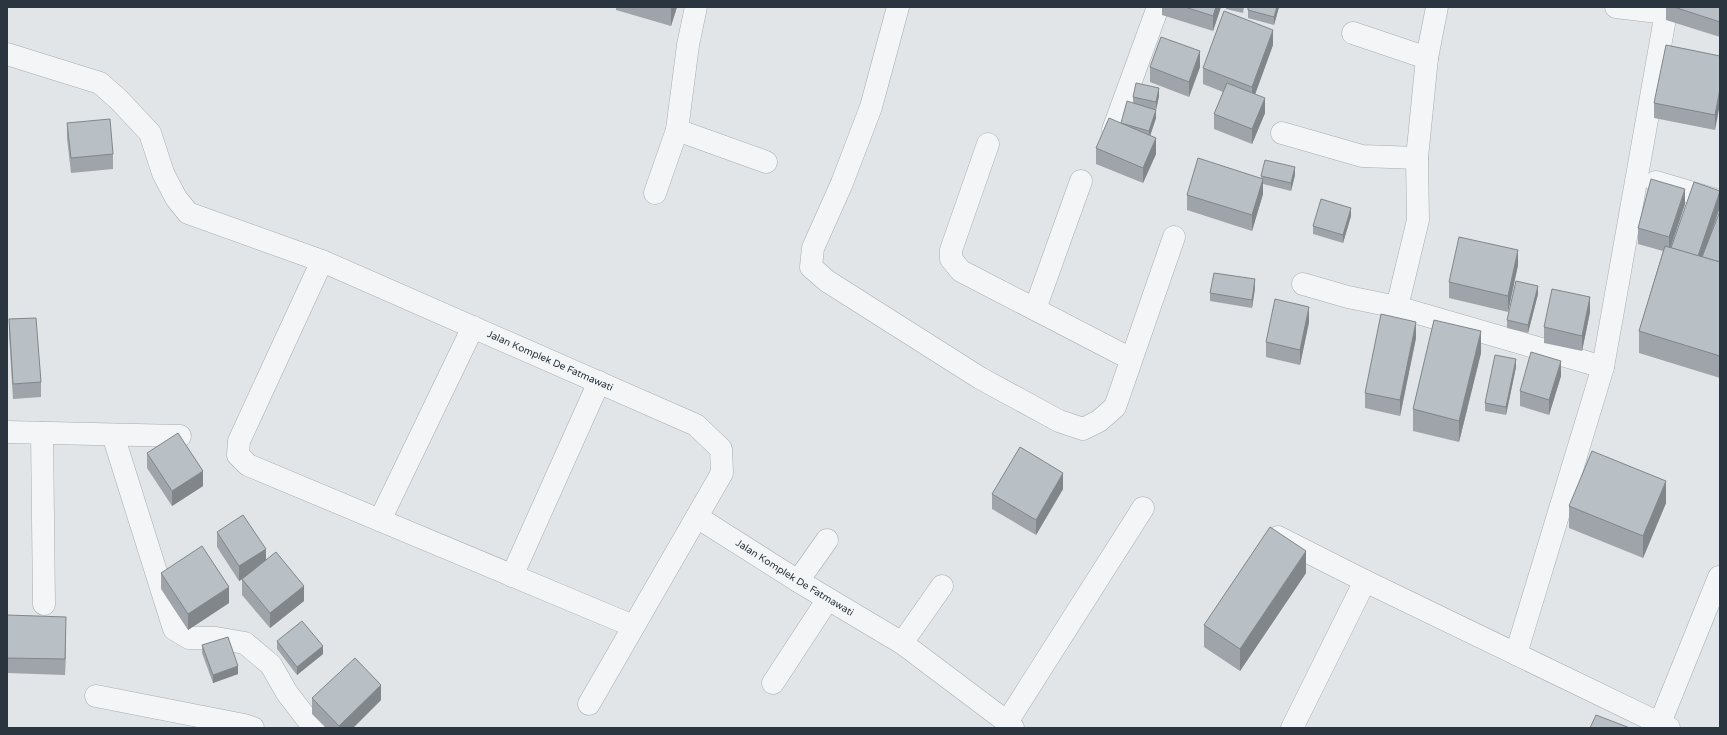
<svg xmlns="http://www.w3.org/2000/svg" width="1727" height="735" viewBox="0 0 1727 735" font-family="'Varela Round',sans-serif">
<rect width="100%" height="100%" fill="#e1e5e8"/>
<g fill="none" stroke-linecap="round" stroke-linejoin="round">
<defs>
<g id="minor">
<path d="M898 7 871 107 842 183 813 248 811 267 827 281 980 378 1059 421 1083 429 1099 421 1115 407 1174 237"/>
<path d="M1616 7 1666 13"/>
<path d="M1353 33 1427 58"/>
<path id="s1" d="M7 54 100 83 119 100 150 133 163 173 176 198 188 213 322 261 696 425 721 449 722 473 589 704"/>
<path d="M677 130 766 162"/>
<path d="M1113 130 1158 7"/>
<path d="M1282 133 1362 156 1417 158"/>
<path d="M988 144 951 250V259L961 271 1131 359"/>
<path d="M1656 182 1720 201"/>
<path d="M655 193 677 130 688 45 696 7"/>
<path d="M322 261 239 441 238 455 248 465 633 626"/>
<path d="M1303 284 1348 297 1397 307 1603 367"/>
<path d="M1397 307 1418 220 1417 158 1427 58 1437 7"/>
<path d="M1035 309 1081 181"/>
<path d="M7 432 180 436"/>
<path d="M42 433 44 604"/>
<path d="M113 435 174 629 189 638H216L245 643 271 665 287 693 314 728"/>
<path id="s2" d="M697 517 798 581 902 643 1007 722 1013 728"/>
<path d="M380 520 473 327"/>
<path d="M1278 537 1365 581 1669 728"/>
<path d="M512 576 599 382"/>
<path d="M798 581 827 540"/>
<path d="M902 643 942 586"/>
<path d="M1516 654 1603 367 1667 7"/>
<path d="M773 683 828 599"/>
<path d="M96 696 244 725 253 728"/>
<path d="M1007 722 1143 508"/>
<path d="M1292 728 1365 581"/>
<path d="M1658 728 1719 577"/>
</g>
</defs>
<!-- minor casing -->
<use href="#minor" stroke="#a6adb2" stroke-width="23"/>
<!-- minor -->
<use href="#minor" stroke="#f3f5f7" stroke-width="22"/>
</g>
<!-- wall -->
<g fill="#9ea4a9">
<path d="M616 7H677L671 26 616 10Z"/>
<path d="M1162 7H1221L1213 31 1162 15Z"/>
<path d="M1226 7H1244L1243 13 1226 9Z"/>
<path d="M1279 7 1274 25 1248 18V10Z"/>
<path d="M1666 7H1720V37L1666 20Z"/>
<path d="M1273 45 1255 94 1265 113 1252 144 1214 129V114L1223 92 1203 84V68Z"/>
<path d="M1720 56 1715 130 1654 118V103Z"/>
<path d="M1150 67H1200L1189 97 1150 82Z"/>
<path d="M1159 96 1156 110 1153 109 1156 118 1150 136 1156 154 1143 183 1096 164V148L1121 123 1133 103V97Z"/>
<path d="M67 123 113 154V169L71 173 67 138Z"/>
<path d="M1295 175 1291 191 1263 184V194L1252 231 1187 210V195L1261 178V176Z"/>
<path d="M1685 204 1671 247V248L1720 207 1705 251 1720 211V378L1639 353V331L1663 251 1638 244V228Z"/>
<path d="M1351 216 1343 243 1313 234V226Z"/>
<path d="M1518 265 1508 312 1449 298V282Z"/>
<path d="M1255 288 1252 308 1210 301V293Z"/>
<path d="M1538 294 1528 333 1507 328V320Z"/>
<path d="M1590 312 1582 351 1544 343V327Z"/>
<path d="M9 319 41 382V397L13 399 9 334Z"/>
<path d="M1309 322 1300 365 1266 357V342Z"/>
<path d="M1416 338 1400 416 1365 408V393Z"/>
<path d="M1481 353 1459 442 1413 431V409Z"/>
<path d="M1516 367 1506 415 1485 411V403Z"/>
<path d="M1561 376 1549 415 1520 406V391Z"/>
<path d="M147 453 203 486 172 506 147 468Z"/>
<path d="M1063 489 1036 535 992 509V494Z"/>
<path d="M1666 503 1643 558 1569 528V506Z"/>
<path d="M217 532 266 560 304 601 270 628 242 595V579H243L239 581 217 547Z"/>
<path d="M161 573 229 603 188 630 161 589Z"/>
<path d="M1306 573 1240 671 1204 647V625Z"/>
<path d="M7 615 66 632 65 675 7 673Z"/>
<path d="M277 641 323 654 297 675 277 649Z"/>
<path d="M202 645 238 674 213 683 202 653Z"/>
<path d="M312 698 381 700 353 728H326L312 714Z"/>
</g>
<!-- shaded-wall -->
<g fill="#81868a">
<path d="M671 7H677L671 26Z"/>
<path d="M1216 7H1221L1213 31V16Z"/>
<path d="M1277 7H1279L1274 25V17Z"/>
<path d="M1273 30V45L1252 103V87Z"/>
<path d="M1200 51V67L1189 97V82Z"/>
<path d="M1159 88V96L1156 110V102Z"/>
<path d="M1720 89V104L1715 130V115Z"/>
<path d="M1265 98V113L1252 144V129Z"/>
<path d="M1156 110V118L1149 139V131Z"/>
<path d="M1156 138V154L1143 183V168Z"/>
<path d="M1295 167V175L1291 191V183Z"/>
<path d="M1263 179V194L1252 231V215Z"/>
<path d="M1685 189V204L1669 252V237Z"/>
<path d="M1720 191V207L1697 274V259Z"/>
<path d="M1351 208V216L1343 243V235Z"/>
<path d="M1518 250V265L1508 312V296Z"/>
<path d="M1255 279V288L1252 308V300Z"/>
<path d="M1538 286V294L1528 333V325Z"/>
<path d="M1590 297V312L1582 351V336Z"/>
<path d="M1309 307V322L1300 365V350Z"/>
<path d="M1416 322V338L1400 416V400Z"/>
<path d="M1481 331V353L1459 442V421Z"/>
<path d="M1516 359V367L1506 415V407Z"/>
<path d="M1561 361V376L1549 415V400Z"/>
<path d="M203 471V486L172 506V491Z"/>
<path d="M1063 473V489L1036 535V520Z"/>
<path d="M1666 481V503L1643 558V536Z"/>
<path d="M266 549V564L239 581V566Z"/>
<path d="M1306 551V573L1240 671V649Z"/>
<path d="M304 586V601L270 628V613Z"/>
<path d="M229 587V603L188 630V614Z"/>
<path d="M66 617V632L65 675V659Z"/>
<path d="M323 646V654L297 675V667Z"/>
<path d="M238 666V674L213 683V675Z"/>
<path d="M381 685V700L353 728H339V726Z"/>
</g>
<!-- building -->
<g fill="#b8bfc5" stroke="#81868a">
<path d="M1185 7H1216L1213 16Z"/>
<path d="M1248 7H1277L1274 17 1248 10Z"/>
<path d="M1674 7H1720V22Z"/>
<path d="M1224 11 1273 30 1252 87 1203 68Z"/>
<path d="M1161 37 1200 51 1189 82 1150 67Z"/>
<path d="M1666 45 1720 56V89L1715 115 1654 103Z"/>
<path d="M1136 83 1159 88 1156 102 1133 97Z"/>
<path d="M1227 83 1265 98 1252 129 1214 114Z"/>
<path d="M1127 101 1156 110 1149 131 1121 123Z"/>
<path d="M1109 118 1156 138 1143 168 1096 148Z"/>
<path d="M110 119 113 154 71 158 67 123Z"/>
<path d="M1198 158 1263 179 1252 215 1187 195Z"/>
<path d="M1265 160 1295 167 1291 183 1261 176Z"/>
<path d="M1651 179 1685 189 1669 237 1638 228Z"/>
<path d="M1694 182 1720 191 1698 256 1671 248Z"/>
<path d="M1321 199 1351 208 1343 235 1313 226Z"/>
<path d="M1720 211V262L1702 257Z"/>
<path d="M1459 237 1518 250 1508 296 1449 282Z"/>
<path d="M1665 246 1720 262V356L1639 331Z"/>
<path d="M1214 273 1255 279 1252 300 1210 293Z"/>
<path d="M1516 281 1538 286 1528 325 1507 320Z"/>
<path d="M1552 289 1590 297 1582 336 1544 327Z"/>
<path d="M1275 299 1309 307 1300 350 1266 342Z"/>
<path d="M1381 314 1416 322 1400 400 1365 393Z"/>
<path d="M36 318 41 382 13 384 9 319Z"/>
<path d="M1434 320 1481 331 1459 421 1413 409Z"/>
<path d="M1531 352 1561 361 1549 400 1520 391Z"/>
<path d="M1495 355 1516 359 1506 407 1485 403Z"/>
<path d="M178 433 203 471 172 491 147 453Z"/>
<path d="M1020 447 1063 473 1036 520 992 494Z"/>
<path d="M1592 451 1666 481 1643 536 1569 506Z"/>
<path d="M243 515 266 549 239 566 217 532Z"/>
<path d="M1270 527 1306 551 1240 649 1204 625Z"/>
<path d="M202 546 229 587 188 614 161 573Z"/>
<path d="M276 552 304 586 270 613 242 579Z"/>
<path d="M7 615 66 617 65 659 7 658Z"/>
<path d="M302 621 323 646 297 667 277 641Z"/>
<path d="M228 637 238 666 213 675 202 645Z"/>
<path d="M355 658 381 685 339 726 312 698Z"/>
<path d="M1596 715 1630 728H1590Z"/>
</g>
<g text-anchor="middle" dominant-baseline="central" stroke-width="3.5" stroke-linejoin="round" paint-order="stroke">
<!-- street labels -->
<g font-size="10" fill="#2a353f" stroke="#f0f3f6">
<text stroke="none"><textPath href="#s1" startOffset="649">Jalan Komplek De Fatmawati</textPath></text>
<text stroke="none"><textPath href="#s2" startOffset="115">Jalan Komplek De Fatmawati</textPath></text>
</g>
</g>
<!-- border -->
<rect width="1727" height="735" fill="none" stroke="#2a353f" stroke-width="16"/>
</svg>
